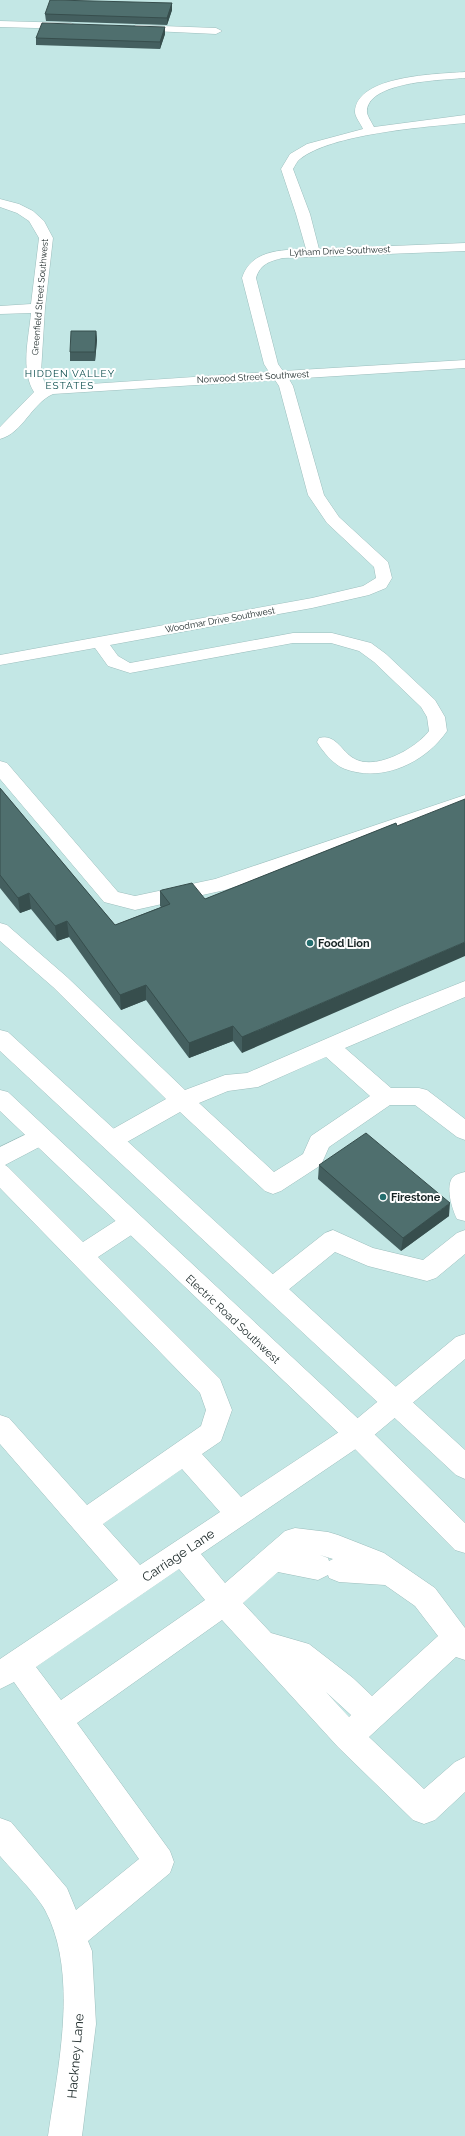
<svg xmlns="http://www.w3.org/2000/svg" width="465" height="2136" viewBox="0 0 465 2136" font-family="Raleway,sans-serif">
	<rect width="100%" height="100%" fill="#c3e7e5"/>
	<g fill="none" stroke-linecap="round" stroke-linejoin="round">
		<g stroke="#9cbebd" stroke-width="1">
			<g id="minor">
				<polygon points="0,21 71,23 77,26 71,29 0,27"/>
				<polygon points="136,25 216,28 222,31 216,34 132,30 130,28"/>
				<path d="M465 72V78C444 80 365 81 367 113 368 117 372 123 374 127L465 115V123C424 127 331 134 300 159 297 161 295 166 293 169L310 214 319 249 465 243V251L283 258C270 261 260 264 256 278L278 364 283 371 465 360V368L289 379 293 386 324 495 339 517 388 562 392 578 386 588 369 595 312 608 110 645 118 656 130 663 293 633H332L371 643 386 654 435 700 445 717 447 731C426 762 383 783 345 769 334 765 323 752 317 742L319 738C337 733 342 754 357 760 379 769 416 748 429 731L427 717 421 707 374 662 359 651 331 643H293L130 673 108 666 95 648 0 665V655L312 598 363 586 376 578 374 567 327 523 308 495 279 386 275 380 53 394C31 404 23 433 0 439V427L34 392C20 370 29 337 31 313L0 314V306L31 304 39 238 29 221 17 213 0 207V199L19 204 33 211 44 221 53 238 45 308 41 372 46 387 269 372 264 364 242 278C251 250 280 250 306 249L296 214 281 169 290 154 307 144 363 129C361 124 355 117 355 112 356 75 438 74 465 72Z"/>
				<polygon points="0,761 7,763 118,892 135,896 215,879 465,795 465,808 225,890 135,910 104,902 0,779"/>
				<path d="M0 923 7 925 67 977 185 1090 225 1075 247 1073 402 1006 465 981V997L345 1048 391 1088H419L427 1090 465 1119V1140L457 1137 415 1105H390L329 1147 321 1165 281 1191 273 1194 265 1191 180 1112 120 1146 112 1149 104 1146 101 1140 104 1134 166 1099 53 987 0 941ZM326 1057 370 1096 311 1136 303 1154 274 1172 199 1103 228 1091 258 1087Z"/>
				<path d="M39 1128 47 1131 50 1137 47 1143 5 1165 8 1167 83 1242 123 1216 131 1214 139 1216 143 1223 139 1230 98 1257 220 1379 232 1410 221 1441 202 1454 241 1497 348 1426 456 1337 465 1334V1359L366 1442 201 1554 225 1583 285 1531 295 1528 328 1532 338 1535 384 1553 435 1588 465 1628V1660L456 1657 369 1737 424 1789 455 1762 465 1757V1792L435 1820 424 1824 413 1820 338 1747 222 1620 77 1723 170 1851 174 1862 170 1873 88 1941 92 1951 96 2024 82 2136H48C58 2067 79 1974 45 1910 37 1895 12 1870 0 1856V1818L11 1822 67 1888 76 1910 139 1859 14 1682 0 1689V1659L118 1580 0 1444V1415L9 1418 87 1505 201 1426 206 1410 200 1393 0 1188V1147ZM182 1469 220 1512 140 1565 103 1524ZM320 1555 333 1559 329 1561 328 1558ZM179 1569 205 1600 61 1700 36 1667ZM278 1572 318 1580 328 1575 329 1578 339 1582 385 1585 415 1606 438 1636 372 1696 353 1678 309 1644 271 1633 243 1603ZM326 1692 351 1715 349 1717Z"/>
				<path d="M465 1172V1221L457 1219C452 1209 445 1186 453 1177 456 1174 461 1173 465 1172Z"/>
				<polygon points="333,1230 373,1248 423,1260 457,1233 465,1230 465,1254 436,1278 427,1281 368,1266 335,1252 282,1295 273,1298 264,1295 261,1288 264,1281 325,1233"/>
			</g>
		</g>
		<g stroke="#9cbebd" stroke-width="1">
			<g id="major">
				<polygon points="0,1030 8,1032 465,1450 465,1479 456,1475 0,1051"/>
				<polygon points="0,1090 8,1092 366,1426 465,1523 465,1553 455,1550 348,1442 0,1111"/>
			</g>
		</g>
		<use href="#minor" fill="#fff" fill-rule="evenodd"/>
		<use href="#major" fill="#fff" fill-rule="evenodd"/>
	</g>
	<g fill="#445f5f">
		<polygon points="172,3 172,10 167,25 46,21 45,14"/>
		<polygon points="165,27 165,34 160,49 36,45 36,38"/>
		<polygon points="96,331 97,340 95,361 70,361 70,352"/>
		<polygon points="0,788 115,925 161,907 160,906 160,891 205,899 396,823 242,1053 233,1041 189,1058 146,1000 121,1010 69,937 57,941 31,909 20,913 0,888"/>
		<polygon points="319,1165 449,1216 401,1251 318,1179"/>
	</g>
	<g fill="#374e4d">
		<polygon points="172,3 172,10 167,25 167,18"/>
		<polygon points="165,27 165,34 160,49 160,42"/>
		<polygon points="96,331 97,340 95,361 95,352"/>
		<polygon points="29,893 31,909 20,913 18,898"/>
		<polygon points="67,921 69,937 57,941 55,926"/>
		<polygon points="465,942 465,956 242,1053 242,1037"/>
		<polygon points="146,985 146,1000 121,1010 120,995"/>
		<polygon points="233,1026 233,1041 189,1058 189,1043"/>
		<polygon points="450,1203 449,1216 401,1251 403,1238"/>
	</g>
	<g fill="#4f6f6e" stroke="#374e4d">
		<polygon points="50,0 55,0 172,3 167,18 45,14"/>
		<polygon points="42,23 165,27 160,42 36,38"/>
		<polygon points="71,331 96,331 95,352 70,352"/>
		<polygon points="0,788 115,925 170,904 160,891 162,890 192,883 205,899 396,823 397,826 465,799 465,942 242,1037 233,1026 189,1043 146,985 120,995 67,921 55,926 29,893 18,898 0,875"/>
		<polygon points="366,1133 450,1203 403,1238 319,1165"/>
	</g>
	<g fill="#236e6e" stroke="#fff" stroke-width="1.5">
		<circle cx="310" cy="943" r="4"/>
		<circle cx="383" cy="1197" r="4"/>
	</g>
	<g text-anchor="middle" stroke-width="4" stroke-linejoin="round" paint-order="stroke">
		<g font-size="9" fill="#182525" stroke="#fff">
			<text transform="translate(340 251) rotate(-2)" y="3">Lytham Drive Southwest</text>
			<text transform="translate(40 297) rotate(-85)" y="3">Greenfield Street Southwest</text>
			<text transform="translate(253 377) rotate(-3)" y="3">Norwood Street Southwest</text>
			<text transform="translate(220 620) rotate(-10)" y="3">Woodmar Drive Southwest</text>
		</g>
		<g font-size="10" letter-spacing="1" fill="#054848" stroke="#fff">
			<text x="70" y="377">HIDDEN VALLEY<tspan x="70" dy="12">ESTATES</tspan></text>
		</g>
		<g font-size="11" font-weight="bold" fill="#182525" stroke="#fff" text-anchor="start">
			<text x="318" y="947">Food Lion</text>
			<text x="391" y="1201">Firestone</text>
		</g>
		<g font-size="11" fill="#182525" stroke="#fff">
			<text transform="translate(233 1319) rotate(43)" y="4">Electric Road Southwest</text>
		</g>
		<g font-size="13" fill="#182525" stroke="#fff">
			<text transform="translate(178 1555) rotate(-34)" y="5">Carriage Lane</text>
			<text transform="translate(75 2056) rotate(-85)" y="5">Hackney Lane</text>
		</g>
	</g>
</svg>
